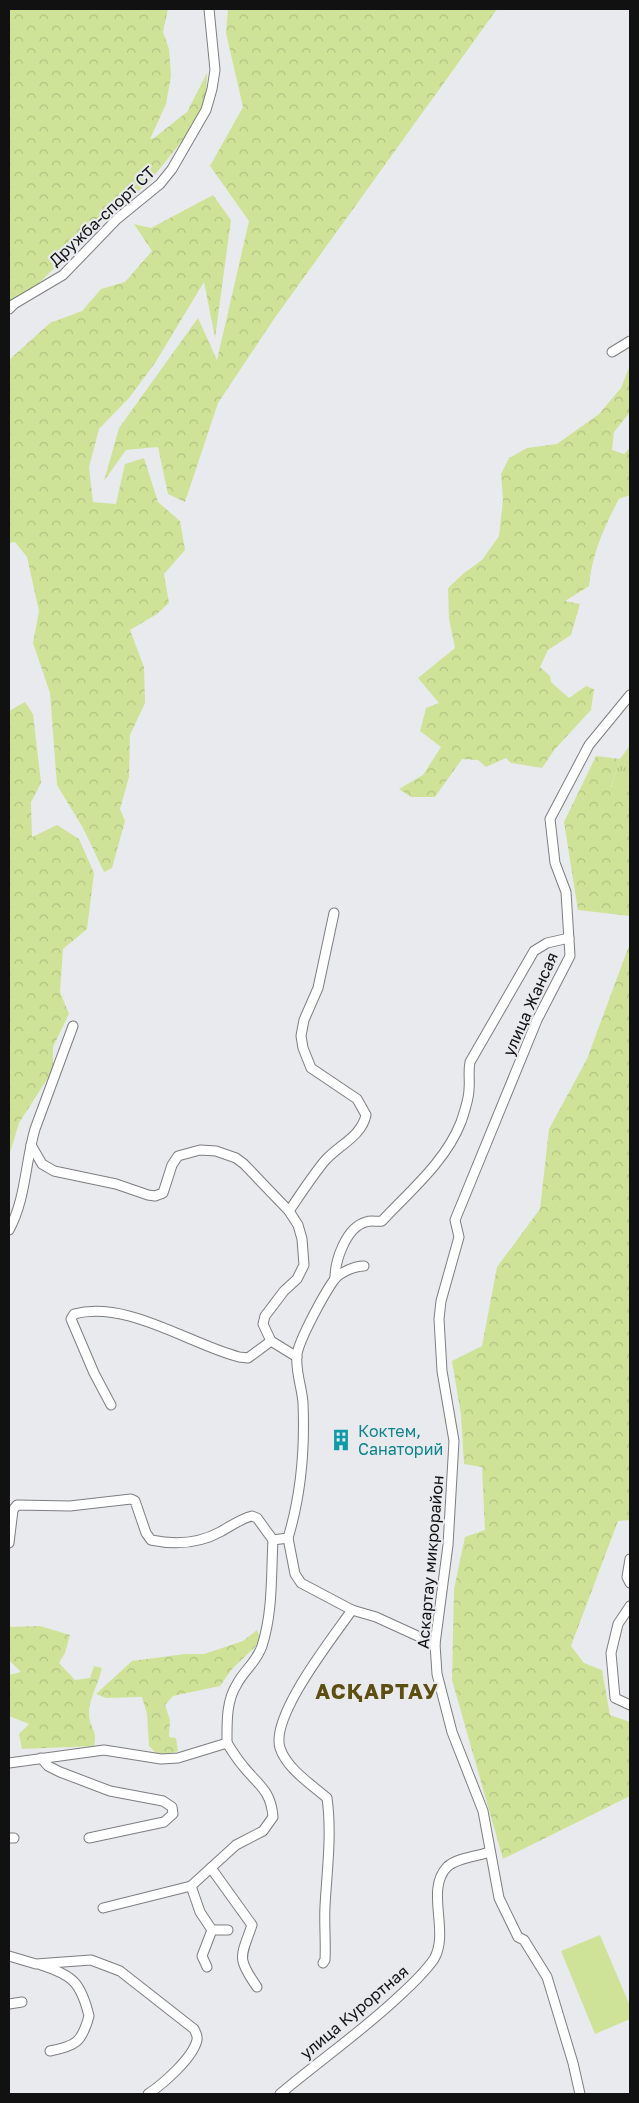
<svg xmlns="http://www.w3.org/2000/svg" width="639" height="2103" viewBox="0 0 639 2103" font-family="'Golos Text',sans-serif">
	<defs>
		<pattern id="grass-tufts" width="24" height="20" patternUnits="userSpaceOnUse" patternTransform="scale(1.25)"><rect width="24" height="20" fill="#cfe398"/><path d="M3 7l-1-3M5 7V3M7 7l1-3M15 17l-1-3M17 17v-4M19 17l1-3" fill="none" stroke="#b1c282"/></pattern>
		<pattern id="forest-crowns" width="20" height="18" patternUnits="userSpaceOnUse" patternTransform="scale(1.25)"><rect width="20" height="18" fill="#cfe398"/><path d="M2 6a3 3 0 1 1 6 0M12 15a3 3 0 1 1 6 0" fill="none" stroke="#b1c282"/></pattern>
	</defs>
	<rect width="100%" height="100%" fill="#e9eaed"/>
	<polygon fill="url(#grass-tufts)" points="630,745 630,791 611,788 620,759"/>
	<g fill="url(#forest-crowns)">
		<polygon points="9,9 168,9 163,32 169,49 171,76 166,104 150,139 154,138 187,112 207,73 206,97 194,126 150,181 94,229 32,290 9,303"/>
		<polygon points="228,9 497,9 274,319 218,403 185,502 168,494 158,447 126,450 104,481 119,428 198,318 217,360 249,221 210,166 243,107 226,33"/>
		<polygon points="213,195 231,220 215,338 204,282 155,363 129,398 99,429 89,467 93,502 116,504 125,464 144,458 158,502 180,521 185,550 164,574 169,603 157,614 130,630 144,667 145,703 130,735 129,777 120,809 125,821 112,868 104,872 83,828 57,785 50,693 33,643 39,611 27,557 15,542 9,543 9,360 50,323 82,311 101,289 125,282 152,251 134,224 151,228"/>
		<path d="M630 365V412L614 432 612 450 624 454 630 448V495L619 499C604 527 592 554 589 586L565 601 580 604 571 635 548 650 540 667 550 676 551 682 569 698 586 686 594 689 591 710 555 749 542 768 511 763 506 758 486 767 478 760 462 759 435 797H411L399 789 423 775 441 747 420 731 426 708 439 703 418 678 455 648 449 619 448 588 464 573 482 560 499 536 503 500 501 474 509 458 527 448 557 444 599 414 621 388Z"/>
		<polygon points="25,702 33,714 41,783 31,802 32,837 57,825 79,839 94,873 87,929 63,949 60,992 69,1014 53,1047 53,1070 19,1123 9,1156 9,711"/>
		<polygon points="596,756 620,759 611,787 630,791 630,916 578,910 564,822"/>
		<polygon points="630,943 630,1520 618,1521 571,1646 584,1663 602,1670 610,1715 630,1722 630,1796 503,1859 452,1680 454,1589 465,1537 485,1530 482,1467 464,1464 461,1415 452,1361 482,1346 497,1267 540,1209 549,1129 587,1059"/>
		<path d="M40 1626 70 1635 65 1653 59 1663 75 1680 90 1678 94 1666 102 1668C99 1683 88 1700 89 1715 90 1728 98 1731 94 1746L22 1749 19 1734 29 1724 9 1716V1675L21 1672 9 1660V1627Z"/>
		<polygon points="257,1630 260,1638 255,1647 232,1669 220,1686 173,1696 165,1705 170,1720 169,1737 176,1738 178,1751 167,1754 156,1753 149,1746 147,1714 142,1697 106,1698 96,1694 132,1661 185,1654 204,1654 243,1641"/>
	</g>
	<polygon fill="#cfe398" points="600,1935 630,2006 630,2019 595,2034 561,1951"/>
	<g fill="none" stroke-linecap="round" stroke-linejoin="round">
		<g stroke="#7d7e81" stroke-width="11">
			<g id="minor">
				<polyline points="9,309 14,304 63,275 117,219 160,184 172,169 206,110 212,89 215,70 209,9"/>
				<polyline points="612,352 630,341"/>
				<polyline points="31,1145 42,1164 54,1171 116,1184 148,1195 155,1196 163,1193 172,1165 178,1156 200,1150 216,1151 236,1158 244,1164 289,1211 298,1225 302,1239 304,1265 297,1279 284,1291 265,1316 263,1324 271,1341 297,1357"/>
				<path d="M289 1211C300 1195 311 1178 323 1163 336 1146 361 1138 366 1115L357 1099 311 1068 303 1048 301 1036 304 1020 318 988 334 913"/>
				<path d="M9 1230C26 1199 25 1163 35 1129L73 1026"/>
				<path d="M335 1278C335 1261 346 1227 366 1222 371 1220 377 1222 382 1221 410 1191 446 1161 461 1122 464 1113 469 1099 469 1089 470 1080 468 1072 470 1062L534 951 547 943 569 938"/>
				<path d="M111 1405 94 1373 71 1319 74 1314C127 1300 189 1344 239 1357L248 1358 271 1341"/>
				<polyline points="288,1538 295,1574 301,1583 352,1610 376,1617 435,1644"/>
				<path d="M9 1543 13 1510 17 1505 70 1506 131 1499 135 1501 146 1533 151 1540C175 1545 198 1544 220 1532 231 1526 240 1519 252 1516L257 1518 273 1540"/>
				<polyline points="630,1559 627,1577 630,1583"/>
				<polyline points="630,1606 618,1624 611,1653 615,1698 630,1705"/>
				<polyline points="41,1758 48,1766 60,1772 110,1791 163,1801 172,1807 173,1814 164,1822 89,1838"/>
				<path d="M9 1763 104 1750 161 1759 178 1758 227 1743C227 1723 226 1701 237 1684 245 1669 256 1663 262 1646 273 1612 271 1575 273 1540L288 1538C301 1495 305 1449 303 1403 302 1387 295 1371 297 1354 300 1338 324 1294 334 1280 340 1272 355 1266 364 1266"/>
				<polyline points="9,1838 14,1838"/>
				<path d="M211 1868 252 1925C241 1957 236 1957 257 1987"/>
				<polyline points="191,1886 200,1912 212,1930 202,1956 207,1967"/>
				<path d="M103 1908 191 1886 236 1845 263 1831 273 1817C271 1790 258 1785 243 1766 237 1759 232 1751 227 1743"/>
				<polyline points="212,1930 228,1930"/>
				<path d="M9 1956 36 1964 91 1960 120 1971 194 2029C196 2033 198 2036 197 2040 193 2058 163 2084 148 2094"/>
				<path d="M323 1963 325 1960C326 1942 324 1924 325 1906 327 1870 332 1834 327 1798 311 1784 287 1769 280 1748 270 1716 334 1636 352 1610"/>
				<path d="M41 1965C73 1975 81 1983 89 2016 82 2042 76 2046 50 2051"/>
				<polyline points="9,2004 22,2002"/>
				<path d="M280 2094C318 2062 358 2034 395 2000 409 1987 423 1975 434 1959 450 1932 425 1890 447 1867 456 1858 478 1856 490 1852"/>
				<polyline points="580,2094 573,2063 547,1977 524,1940 518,1937 499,1898 483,1811 452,1732 437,1674 435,1644 448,1545 454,1441 442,1371 439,1319 441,1301 459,1237 455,1220 537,1020 570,956 566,892 555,863 550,819 589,745 630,695"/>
			</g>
		</g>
		<use href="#minor" stroke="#fff" stroke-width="9"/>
	</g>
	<defs>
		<g id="building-bare" transform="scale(1.725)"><path d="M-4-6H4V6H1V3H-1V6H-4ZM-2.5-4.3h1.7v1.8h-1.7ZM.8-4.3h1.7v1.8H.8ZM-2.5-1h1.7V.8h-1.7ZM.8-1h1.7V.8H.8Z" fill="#0f9aa8" stroke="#e9eaed" stroke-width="2.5" paint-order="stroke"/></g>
	</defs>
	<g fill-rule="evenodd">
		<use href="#building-bare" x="341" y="1440"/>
	</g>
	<g text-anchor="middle" stroke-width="4.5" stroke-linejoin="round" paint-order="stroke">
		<g font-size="16" fill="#111112" stroke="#e9eaed">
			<text transform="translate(102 216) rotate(-43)" y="6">Дружба-спорт СТ</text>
			<text transform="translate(530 1004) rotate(-66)" y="6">улица Жансая</text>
			<text transform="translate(430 1562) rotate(-85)" y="6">Аскартау микрорайон</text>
			<text transform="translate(354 2012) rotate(-40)" y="6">улица Курортная</text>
		</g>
		<g font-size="16" fill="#0d838f" stroke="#e9eaed" text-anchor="start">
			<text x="358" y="1437">Коктем,<tspan x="358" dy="18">Санаторий</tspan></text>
		</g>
		<g font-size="21" font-weight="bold" letter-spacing="1" fill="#5d4f11" stroke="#e9eaed">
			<text x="377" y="1699">АСҚАРТАУ</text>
		</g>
	</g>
	<rect width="639" height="2103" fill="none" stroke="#111112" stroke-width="20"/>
</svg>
